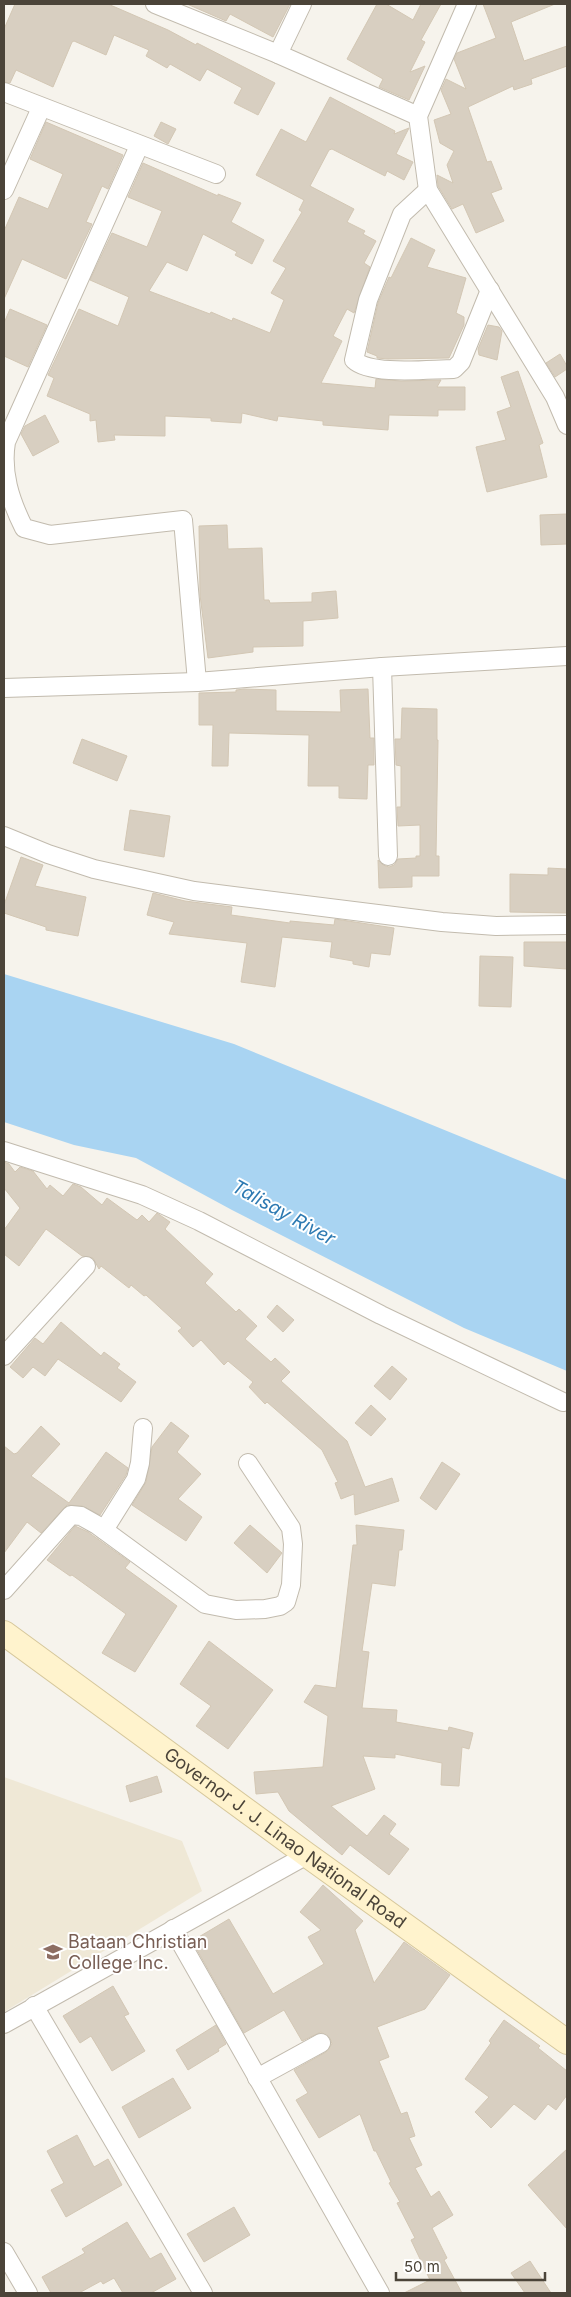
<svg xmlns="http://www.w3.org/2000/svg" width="571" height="2297" viewBox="0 0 571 2297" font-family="Inter,sans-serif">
	<rect width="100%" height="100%" fill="#f6f3ec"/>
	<polygon fill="#efe8d6" points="4,1777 182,1841 202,1891 4,2012"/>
	<polygon fill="#a9d4f2" points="4,974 234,1044 567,1180 567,1371 464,1328 232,1210 136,1158 74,1145 4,1122"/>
	<g fill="#d8cfc1" stroke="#d3c7b4">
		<polygon points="15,4 108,4 168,30 196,45 197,43 275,83 258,115 234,103 242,88 207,69 200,81 170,64 167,68 146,56 149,50 114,35 106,55 74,41 72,42 53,87 16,70 10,83 4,82 4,29"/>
		<polygon points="187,4 290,4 273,37 230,14 226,21"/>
		<polygon points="377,4 386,4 413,20 421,4 441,4 421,40 425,42 410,72 425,66 409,100 379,87 383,79 347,59"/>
		<polygon points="483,4 555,4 511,22 524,61 567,46 567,66 531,79 532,84 514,90 513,86 468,107 487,162 491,161 502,189 491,193 504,221 476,233 463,204 452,209 438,186 437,175 453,183 447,165 454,151 440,143 434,120 451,114 441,90 446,79 466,89 454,59 457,53 496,38"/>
		<polygon points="330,97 395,131 394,134 409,128 396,154 413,162 404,180 387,171 385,176 332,149 329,150 310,186 354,209 347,222 365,231 363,234 376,241 364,263 370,267 354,313 347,309 333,336 342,341 321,383 375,388 376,379 401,381 441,380 437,387 465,387 465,410 438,410 438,416 389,415 388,430 323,425 323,421 278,416 277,421 242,413 241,423 211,421 211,418 165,416 165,436 114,435 115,440 98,442 96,420 90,421 90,414 47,396 54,378 48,375 79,309 118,326 129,297 90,280 112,233 147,247 162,211 128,197 143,163 218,196 218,194 241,203 231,222 264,240 252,264 235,255 237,252 203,234 187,271 167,262 149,291 210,314 211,312 232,321 233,318 270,333 284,300 271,293 286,268 273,261 302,212 299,210 304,200 256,175 281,129 306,142"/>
		<polygon points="46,122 123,155 108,189 102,186 86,222 92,224 66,279 22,259 4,299 4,231 19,197 48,209 63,174 30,159"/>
		<polygon points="161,122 176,129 168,144 154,136"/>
		<polygon points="411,238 435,250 427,267 466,278 456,313 464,317 464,325 449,358 388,359 377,358 377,356 367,352 378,303 389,277 391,278"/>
		<polygon points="10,309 47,325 28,367 4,356 4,323"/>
		<polygon points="488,325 499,327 502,331 497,360 479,355 478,349"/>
		<polygon points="560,354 567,366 567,369 555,377 546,363"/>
		<polygon points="518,371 543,443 539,445 547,477 487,492 476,447 506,440 497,412 511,407 501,377"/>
		<polygon points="45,415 59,442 33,456 21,434 25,426"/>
		<polygon points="567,514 567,544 541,545 540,515"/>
		<polygon points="227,525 228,549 262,548 264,600 269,600 270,603 312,602 312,593 336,591 338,618 303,621 303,646 253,647 253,652 208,658 200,595 199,526"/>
		<polygon points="244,689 276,690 276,711 341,712 340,690 368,689 370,738 374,738 374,765 368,765 367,799 339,798 339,786 308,786 309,735 229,733 228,766 212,766 213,725 199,725 199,693 236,692 236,690"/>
		<polygon points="402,708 437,709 437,740 438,740 436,856 439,856 439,876 412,876 412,887 379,888 378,860 383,865 389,867 394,865 398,859 416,858 416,856 420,856 420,825 398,826 397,807 401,807 401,766 396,765 395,739 401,739"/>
		<polygon points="82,739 127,756 117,781 73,763"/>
		<polygon points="130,810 170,816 164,857 124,850"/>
		<polygon points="21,857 43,865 35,886 86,897 78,936 46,930 46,927 4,913 4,905"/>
		<polygon points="548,868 567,869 567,913 510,912 510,874 548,875"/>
		<polygon points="153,893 185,901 232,907 231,915 290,923 290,921 334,925 335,919 394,928 390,955 371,953 369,967 353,964 353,961 330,957 332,942 282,937 275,987 241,982 247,943 169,934 174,922 147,915"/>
		<polygon points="524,942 567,942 567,969 524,966"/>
		<polygon points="480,956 513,957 511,1007 479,1006"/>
		<polygon points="4,1162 9,1164 15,1172 20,1167 33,1171 47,1189 50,1185 63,1196 73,1184 81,1187 102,1205 107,1198 137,1220 142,1215 149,1222 157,1213 170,1222 165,1229 213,1274 205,1283 236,1312 239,1309 257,1326 245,1339 271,1362 275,1358 290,1372 281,1381 347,1441 365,1487 392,1478 399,1501 355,1515 354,1494 341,1499 335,1483 338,1482 322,1450 267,1402 265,1404 249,1387 253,1382 228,1361 224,1365 201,1340 193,1347 178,1331 182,1328 146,1295 144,1296 131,1285 129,1288 101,1266 99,1269 93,1258 82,1256 46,1229 19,1266 4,1254 4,1230 20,1208 4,1188"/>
		<polygon points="277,1305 294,1320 283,1332 267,1317"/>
		<polygon points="61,1322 101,1356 104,1352 120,1364 117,1368 136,1382 121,1402 58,1359 45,1376 33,1367 23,1378 10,1367 35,1338 43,1344"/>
		<polygon points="392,1366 407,1379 390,1400 374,1386"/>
		<polygon points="371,1405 386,1419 371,1436 355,1423"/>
		<polygon points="171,1422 189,1436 177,1452 201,1474 178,1499 202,1517 186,1541 132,1505 146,1482 152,1447"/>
		<polygon points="41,1426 60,1444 31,1476 69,1503 106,1452 128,1468 126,1475 100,1515 82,1506 67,1505 41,1533 27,1522 4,1553 4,1446 14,1454 17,1453"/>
		<polygon points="442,1462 460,1474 436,1510 420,1498"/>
		<polygon points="250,1525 282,1553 267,1573 234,1543"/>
		<polygon points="356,1525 404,1530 402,1550 399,1550 395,1586 372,1583 362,1651 369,1652 362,1708 397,1710 396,1722 448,1731 449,1727 473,1733 469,1749 462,1747 459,1786 441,1785 442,1763 395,1754 395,1758 363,1756 375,1789 331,1806 367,1836 384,1815 396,1824 389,1834 409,1849 389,1875 350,1845 342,1855 289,1811 278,1792 256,1794 254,1772 323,1767 328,1716 304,1702 315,1685 336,1688 353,1545 357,1545"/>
		<polygon points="75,1526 88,1532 130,1562 125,1568 177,1606 135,1672 102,1653 126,1614 72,1575 70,1576 47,1560"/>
		<polygon points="209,1641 273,1690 228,1749 196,1726 211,1706 180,1684"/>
		<polygon points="157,1776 162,1792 130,1802 126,1786"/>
		<polygon points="323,1885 363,1921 355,1930 374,1983 404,1942 450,1975 425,2009 377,2027 389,2057 379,2061 401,2114 407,2112 415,2136 409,2138 422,2165 415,2168 431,2197 439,2191 453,2215 432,2228 447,2258 444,2260 462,2293 404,2293 430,2280 411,2240 415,2238 397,2203 400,2202 389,2183 391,2182 376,2151 374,2151 360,2114 319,2138 296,2100 308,2093 294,2070 326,2052 332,2044 330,2038 321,2032 302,2041 284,2010 244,2033 192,1941 229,1919 273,1994 324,1964 308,1937 321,1930 300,1912"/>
		<polygon points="113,1986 129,2014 124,2016 145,2051 112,2071 91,2036 80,2043 63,2016"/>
		<polygon points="504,2020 540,2046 538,2048 567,2071 567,2095 556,2110 548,2104 535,2120 514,2104 491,2128 475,2112 489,2097 465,2079 491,2043 489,2041"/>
		<polygon points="216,2025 226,2044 218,2049 219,2051 188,2070 176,2050"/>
		<polygon points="173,2078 191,2108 139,2138 122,2107"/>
		<polygon points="77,2135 94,2167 108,2159 122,2185 66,2217 51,2190 64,2183 47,2151"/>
		<polygon points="567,2149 567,2229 528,2185"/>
		<polygon points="234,2207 250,2235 204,2262 187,2234"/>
		<polygon points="127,2222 150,2259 161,2253 176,2279 151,2293 123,2293 114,2278 103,2284 101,2281 79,2293 51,2293 42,2277 85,2253 82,2249"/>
		<polygon points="530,2261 551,2293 525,2293 511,2273"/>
	</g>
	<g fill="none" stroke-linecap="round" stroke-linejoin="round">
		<g stroke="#c2bbae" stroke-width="20">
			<g id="street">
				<polyline points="155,4 278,54 418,116"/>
				<polyline points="467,4 418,116 428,190 555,397 567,425"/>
				<polyline points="278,54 302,4"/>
				<polyline points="4,92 216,174"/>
				<path d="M139 146 6 442C1 472 10 500 24 528L50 535 183 520 197 682"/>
				<polyline points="4,190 41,108"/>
				<path d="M428 190 402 214 368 300 354 360C371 376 430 369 454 369L461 362 490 290"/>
				<polyline points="382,667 388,856"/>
				<polyline points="4,688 197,682 382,667 567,656"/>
				<polyline points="4,836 48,854 94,869 194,891 442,922 496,926 567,925"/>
				<polyline points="4,1151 142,1195 199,1221 381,1315 563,1402"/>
				<polyline points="4,1356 86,1266"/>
				<polyline points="104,1530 136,1479 140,1463 143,1428"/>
				<polyline points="4,1590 71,1515 81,1516 97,1525 205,1604 236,1610 265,1609 280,1606 286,1602 291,1585 293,1544 291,1528 248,1463"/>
				<polyline points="173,1929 380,2293"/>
				<polyline points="34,2006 203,2293"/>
				<polyline points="4,2024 307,1855"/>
				<polyline points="257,2078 321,2043"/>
				<polyline points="4,2252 28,2293"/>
			</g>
		</g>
		<g stroke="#d6c79b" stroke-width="26">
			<g id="secondary">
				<path id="s1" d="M4 1633 307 1855 567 2042"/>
			</g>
		</g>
		<use href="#street" stroke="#fff" stroke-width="18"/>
		<use href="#secondary" stroke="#fff3cd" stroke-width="24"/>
	</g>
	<defs>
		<g id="school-bare" transform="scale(1.5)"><path d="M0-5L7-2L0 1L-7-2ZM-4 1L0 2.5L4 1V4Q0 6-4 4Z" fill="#8d6e63" stroke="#fff" stroke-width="2.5" paint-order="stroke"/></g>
	</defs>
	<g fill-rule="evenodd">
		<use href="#school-bare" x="53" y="1952"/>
	</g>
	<g text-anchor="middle" stroke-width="4" stroke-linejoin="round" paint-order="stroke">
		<g font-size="18" fill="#4b4439" stroke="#fff">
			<text dy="6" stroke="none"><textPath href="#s1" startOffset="348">Governor J. J. Linao National Road</textPath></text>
		</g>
		<g font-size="18" fill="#785e54" stroke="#fff" text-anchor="start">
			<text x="68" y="1948">Bataan Christian<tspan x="68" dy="21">College Inc.</tspan></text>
		</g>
		<g font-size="19" font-style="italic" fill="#2e7ab2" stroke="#fff">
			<text transform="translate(284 1212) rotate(29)" y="7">Talisay River</text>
		</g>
	</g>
	<rect width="571" height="2297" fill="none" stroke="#4b4439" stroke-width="10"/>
	<path d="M396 2272v8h149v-8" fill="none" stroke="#4b4439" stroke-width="2.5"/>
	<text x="404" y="2272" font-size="15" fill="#4b4439" stroke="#ffffff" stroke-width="4" paint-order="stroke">50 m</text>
</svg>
